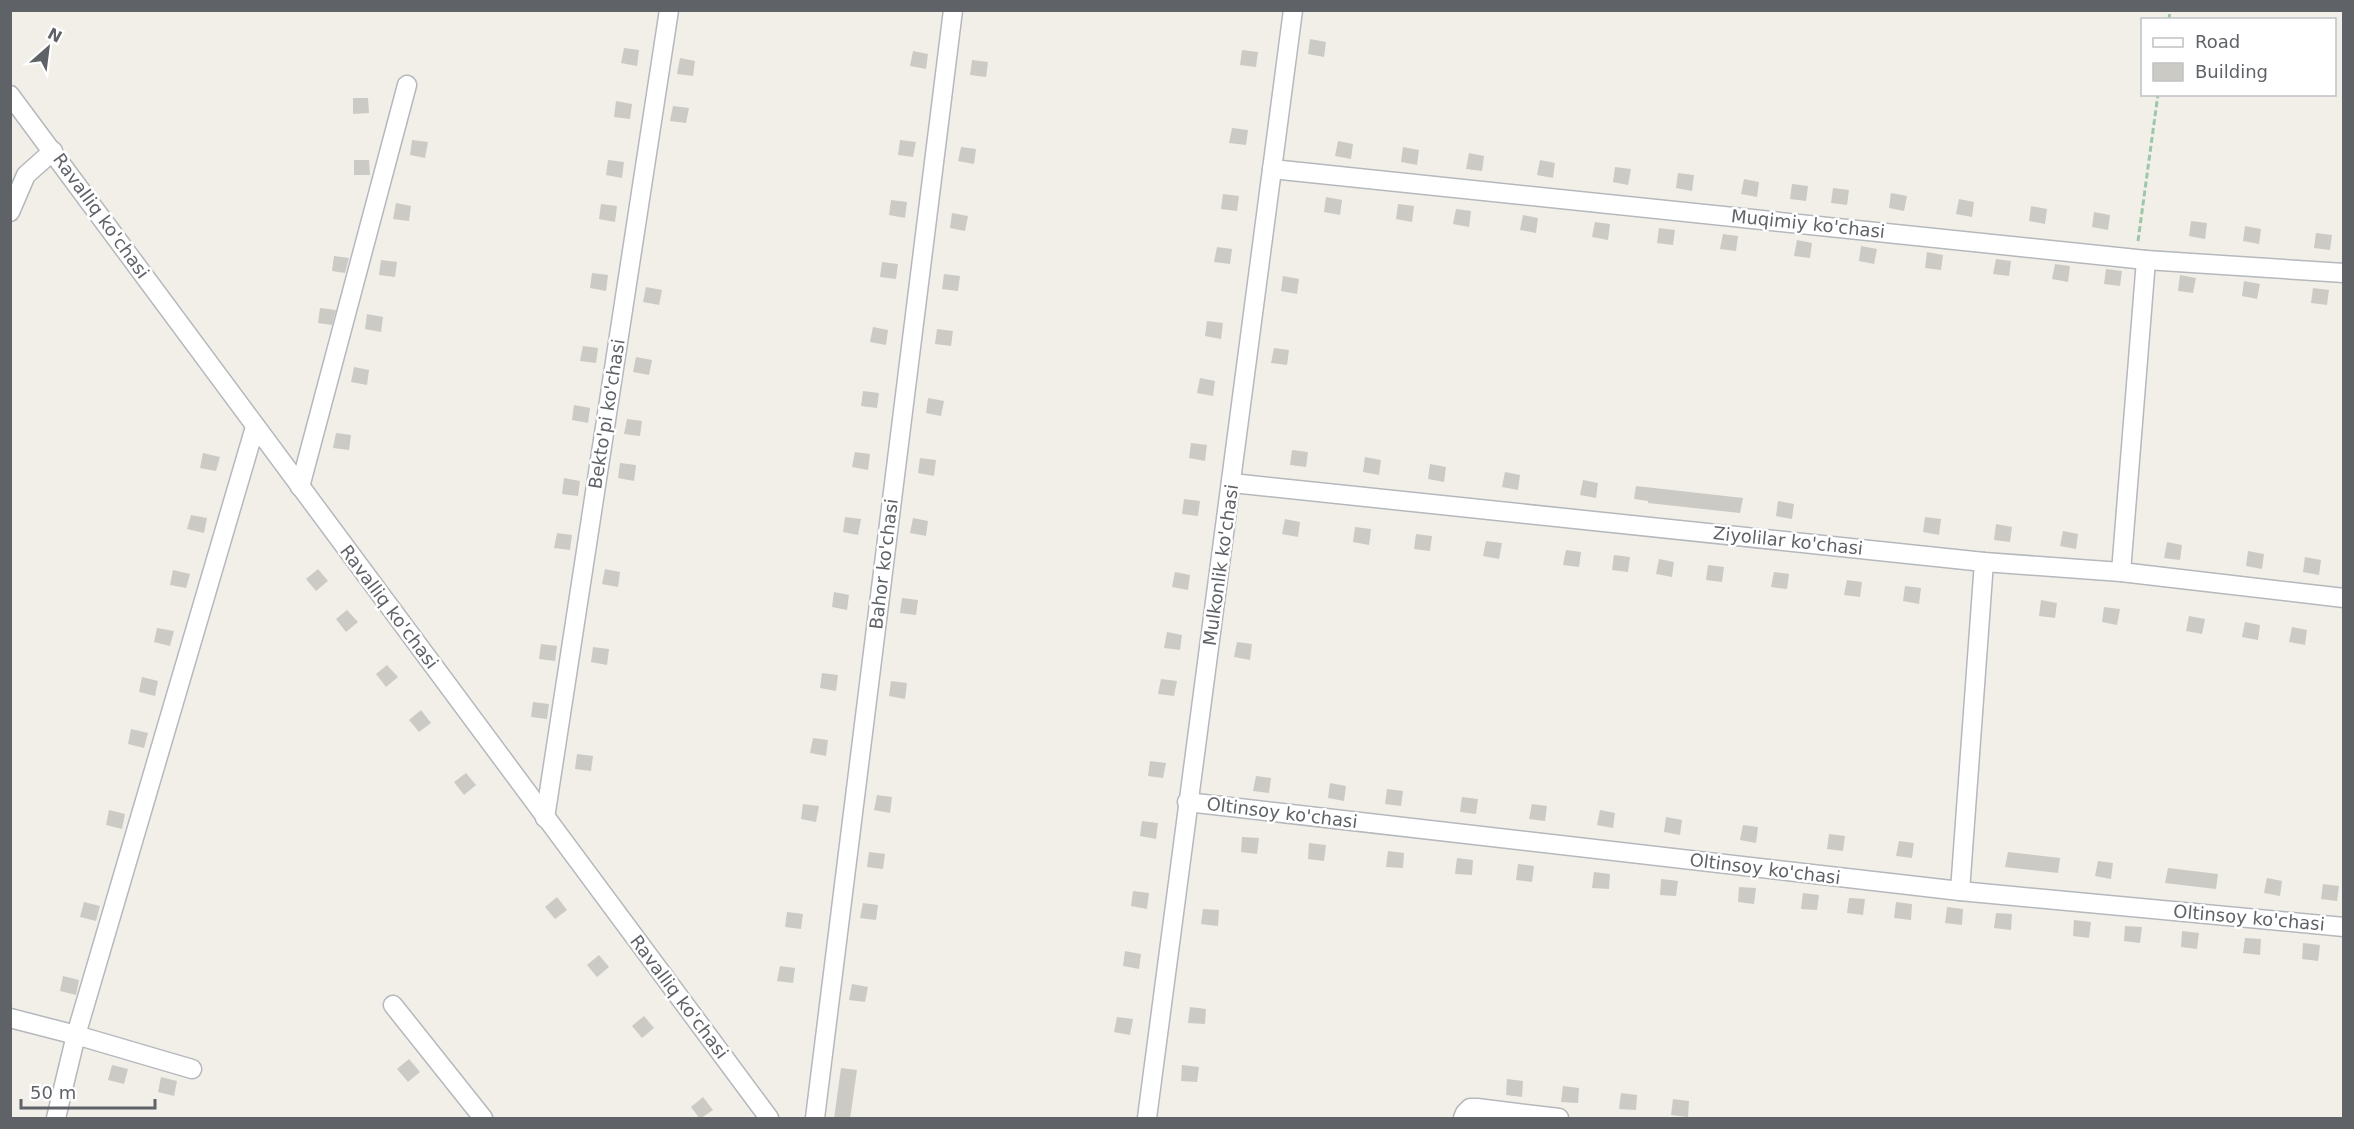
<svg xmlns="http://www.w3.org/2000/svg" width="2354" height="1129" viewBox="0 0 2354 1129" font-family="'DejaVu Sans',sans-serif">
	<rect width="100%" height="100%" fill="#f1efe8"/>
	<g fill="#cccac5">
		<polygon points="1310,39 1326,42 1324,57 1308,54"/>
		<polygon points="624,48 639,50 637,66 621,63"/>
		<polygon points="1242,50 1258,52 1256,67 1240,65"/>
		<polygon points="913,51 928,54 926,69 910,66"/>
		<polygon points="680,58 695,61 693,76 677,74"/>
		<polygon points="972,60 988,62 986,77 970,75"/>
		<polygon points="353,98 368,98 369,113 353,114"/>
		<polygon points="616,101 632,104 630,119 614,117"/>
		<polygon points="673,106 689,108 686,123 670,121"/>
		<polygon points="1232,128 1248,130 1246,145 1229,143"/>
		<polygon points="412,140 428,142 425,158 410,155"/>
		<polygon points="900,140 916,142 913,157 898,155"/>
		<polygon points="1338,141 1353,144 1351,159 1335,156"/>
		<polygon points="961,147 976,149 974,164 958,161"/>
		<polygon points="1403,147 1419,150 1417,165 1401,162"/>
		<polygon points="1469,153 1484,156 1482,171 1466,169"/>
		<polygon points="354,160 369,160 370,175 354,175"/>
		<polygon points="608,160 624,162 622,178 606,175"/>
		<polygon points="1540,160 1555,163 1553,178 1537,175"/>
		<polygon points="1615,167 1631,169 1628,185 1613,182"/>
		<polygon points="1678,173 1694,175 1692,191 1676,188"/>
		<polygon points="1744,179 1759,182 1757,197 1741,194"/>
		<polygon points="1792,184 1808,186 1806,201 1790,199"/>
		<polygon points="1833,188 1849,190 1847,205 1831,203"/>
		<polygon points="1891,193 1907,196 1904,211 1889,208"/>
		<polygon points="1223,194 1239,196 1237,211 1221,209"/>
		<polygon points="1326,197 1342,200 1340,215 1324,212"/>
		<polygon points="1959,199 1974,202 1972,217 1956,214"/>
		<polygon points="891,200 907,202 905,218 889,215"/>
		<polygon points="396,203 411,206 409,221 393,219"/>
		<polygon points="601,204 617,206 615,222 599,219"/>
		<polygon points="1398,204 1414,206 1412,222 1396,219"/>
		<polygon points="2031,206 2047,209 2045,224 2029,221"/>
		<polygon points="1456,209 1471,211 1469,227 1453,224"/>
		<polygon points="2094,212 2110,215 2108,230 2092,227"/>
		<polygon points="952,213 968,216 965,231 950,228"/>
		<polygon points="1523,215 1538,218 1536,233 1520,230"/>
		<polygon points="2191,221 2207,223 2205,239 2189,236"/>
		<polygon points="1595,222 1610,224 1608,240 1592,237"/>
		<polygon points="2245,226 2261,229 2259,244 2243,241"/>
		<polygon points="1659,228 1675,230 1673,245 1657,243"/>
		<polygon points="2316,233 2332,235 2330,250 2314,248"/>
		<polygon points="1723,234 1738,236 1736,251 1720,249"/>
		<polygon points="1797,240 1812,243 1810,258 1794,256"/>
		<polygon points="1861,246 1877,249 1874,264 1859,261"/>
		<polygon points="1217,247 1232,249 1230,264 1214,262"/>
		<polygon points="1927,252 1943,255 1941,270 1925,268"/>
		<polygon points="334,256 349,258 345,273 332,271"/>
		<polygon points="1996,259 2011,261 2009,276 1993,274"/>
		<polygon points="381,260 397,262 395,277 379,275"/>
		<polygon points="882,262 898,264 896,279 880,277"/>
		<polygon points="2055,264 2070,266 2068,282 2052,279"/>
		<polygon points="2106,269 2122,271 2120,286 2104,284"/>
		<polygon points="592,273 608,275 606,291 590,288"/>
		<polygon points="944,274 960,276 958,291 942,289"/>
		<polygon points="2180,275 2196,278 2193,293 2178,291"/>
		<polygon points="1283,276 1299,279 1297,294 1281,291"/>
		<polygon points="2244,281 2260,284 2257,299 2242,296"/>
		<polygon points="646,287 662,290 659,305 643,302"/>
		<polygon points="2313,288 2329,290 2327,305 2311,303"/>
		<polygon points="320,308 336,310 332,325 318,323"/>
		<polygon points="367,314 383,317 381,332 365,329"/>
		<polygon points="1207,321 1223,323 1221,339 1205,336"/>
		<polygon points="873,327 888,330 886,345 870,342"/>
		<polygon points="937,329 953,331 951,346 935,344"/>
		<polygon points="583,346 598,348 596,363 580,361"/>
		<polygon points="1274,348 1289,350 1287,365 1271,363"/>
		<polygon points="636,357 652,360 649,375 633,372"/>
		<polygon points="354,367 369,370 367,385 351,382"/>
		<polygon points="1200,378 1215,381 1213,396 1197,393"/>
		<polygon points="863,391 879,393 877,408 861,406"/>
		<polygon points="928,398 944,401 941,416 926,413"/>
		<polygon points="574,405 590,408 588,423 572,420"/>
		<polygon points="627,419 642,421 640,436 624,434"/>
		<polygon points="336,433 351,435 349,450 333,448"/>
		<polygon points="1191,443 1207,445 1205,461 1189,458"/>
		<polygon points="1292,450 1308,452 1306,467 1290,465"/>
		<polygon points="855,452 870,454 868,470 852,467"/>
		<polygon points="203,453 220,457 216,471 200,468"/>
		<polygon points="1365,457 1381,460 1379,475 1363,472"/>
		<polygon points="920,458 936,460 934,476 918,473"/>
		<polygon points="620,463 636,465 634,481 618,478"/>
		<polygon points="1430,464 1446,467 1444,482 1428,479"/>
		<polygon points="1505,472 1520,475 1518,490 1502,487"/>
		<polygon points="564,478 580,481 578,496 562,494"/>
		<polygon points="1583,480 1598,483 1596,498 1580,495"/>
		<polygon points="1636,486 1743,498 1740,513 1648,503 1648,501 1634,499"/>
		<polygon points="1184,499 1200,501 1198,516 1182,514"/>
		<polygon points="1778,501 1794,504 1792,519 1776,516"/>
		<polygon points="191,515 207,518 204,533 187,529"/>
		<polygon points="845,517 861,519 858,535 843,532"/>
		<polygon points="1925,517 1941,519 1939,535 1923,532"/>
		<polygon points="913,518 928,521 926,536 910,533"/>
		<polygon points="1285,519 1300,522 1298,537 1282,534"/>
		<polygon points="1996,524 2012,527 2010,542 1994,540"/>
		<polygon points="1355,527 1371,529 1369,545 1353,542"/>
		<polygon points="2063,531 2078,534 2076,549 2060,546"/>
		<polygon points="557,533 572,535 570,550 554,548"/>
		<polygon points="1416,534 1432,536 1430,551 1414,549"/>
		<polygon points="1486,541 1502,543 1499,559 1483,556"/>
		<polygon points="2167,542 2182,545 2180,560 2164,558"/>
		<polygon points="1566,550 1581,552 1579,567 1563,565"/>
		<polygon points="2248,551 2264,554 2262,569 2246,566"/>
		<polygon points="1614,555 1630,557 1628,572 1612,570"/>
		<polygon points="2305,557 2321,560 2319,575 2303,572"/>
		<polygon points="1659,559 1674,562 1672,577 1656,574"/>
		<polygon points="1708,565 1724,567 1722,582 1706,580"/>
		<polygon points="318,569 328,581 316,591 306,579"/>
		<polygon points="605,569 620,572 618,587 602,584"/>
		<polygon points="173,570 190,574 186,588 170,585"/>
		<polygon points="1175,572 1190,575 1188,590 1172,587"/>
		<polygon points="1774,572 1789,574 1787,589 1771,587"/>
		<polygon points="1847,580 1862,582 1860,597 1844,595"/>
		<polygon points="1905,586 1921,588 1919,604 1903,601"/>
		<polygon points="834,592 849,595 847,610 832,607"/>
		<polygon points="902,598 918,600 916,615 900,613"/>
		<polygon points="2041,600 2057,603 2055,618 2039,616"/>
		<polygon points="2104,607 2120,609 2117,625 2102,622"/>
		<polygon points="347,610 358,622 346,632 336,619"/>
		<polygon points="2189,616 2205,619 2202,634 2186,631"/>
		<polygon points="2245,622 2260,625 2258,640 2242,637"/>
		<polygon points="2292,627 2307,630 2305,645 2289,642"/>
		<polygon points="157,628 174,631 170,646 154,642"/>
		<polygon points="1167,632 1182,635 1180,650 1164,648"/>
		<polygon points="1237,642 1252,644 1250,660 1234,657"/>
		<polygon points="541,644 557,646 555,661 539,659"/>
		<polygon points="593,647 609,649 607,665 591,662"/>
		<polygon points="387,665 398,677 386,687 376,674"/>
		<polygon points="822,673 838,675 836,691 820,688"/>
		<polygon points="142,677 158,681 155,696 139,692"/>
		<polygon points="1161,679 1177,681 1174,696 1158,694"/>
		<polygon points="891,681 907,683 905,699 889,696"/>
		<polygon points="533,702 549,704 547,719 531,717"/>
		<polygon points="421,710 431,723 419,732 409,720"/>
		<polygon points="131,729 148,733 144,748 128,744"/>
		<polygon points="813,738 828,740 826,756 810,753"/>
		<polygon points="577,754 593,756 591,771 575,769"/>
		<polygon points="1150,761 1166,763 1163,778 1148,776"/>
		<polygon points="466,773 476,785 464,795 454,782"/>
		<polygon points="1256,776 1271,778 1269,793 1253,791"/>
		<polygon points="1330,783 1346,786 1344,801 1328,798"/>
		<polygon points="1387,789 1403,791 1401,806 1385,804"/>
		<polygon points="877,795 892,797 890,813 874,810"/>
		<polygon points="1462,797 1478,799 1476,814 1460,812"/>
		<polygon points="803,804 819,806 816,822 801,819"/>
		<polygon points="1532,804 1547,806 1545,821 1529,819"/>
		<polygon points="109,810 125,814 122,829 106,825"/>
		<polygon points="1600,810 1615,813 1613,828 1597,825"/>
		<polygon points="1666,817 1682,820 1680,835 1664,832"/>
		<polygon points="1142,821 1158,823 1156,839 1140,836"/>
		<polygon points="1743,825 1758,827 1756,843 1740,840"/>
		<polygon points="1829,834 1845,836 1843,851 1827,849"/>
		<polygon points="1242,837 1259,838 1257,854 1241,852"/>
		<polygon points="1899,841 1914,843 1912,858 1896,856"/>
		<polygon points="1309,843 1326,845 1324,861 1308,859"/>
		<polygon points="1388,851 1404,853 1403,868 1386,867"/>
		<polygon points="869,852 885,854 883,869 867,867"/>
		<polygon points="2008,852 2060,858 2058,873 2005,867"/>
		<polygon points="1457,858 1473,860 1472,875 1455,874"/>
		<polygon points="2098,861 2113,863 2111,879 2095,876"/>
		<polygon points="1518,864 1534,866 1532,882 1516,880"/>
		<polygon points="2168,868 2218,874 2216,889 2165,883"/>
		<polygon points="1594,872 1610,874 1609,889 1592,888"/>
		<polygon points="2267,878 2282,881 2280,896 2264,893"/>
		<polygon points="1661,879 1678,881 1676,896 1660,895"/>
		<polygon points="2323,884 2339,886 2337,901 2321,899"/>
		<polygon points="1739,887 1756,888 1754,904 1738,902"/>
		<polygon points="1133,891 1149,893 1147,909 1131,906"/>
		<polygon points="1803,893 1819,895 1817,910 1801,909"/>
		<polygon points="557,897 567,910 555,919 545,907"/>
		<polygon points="1849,898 1865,899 1863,915 1847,913"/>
		<polygon points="84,902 100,906 96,921 80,917"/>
		<polygon points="1896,902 1912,904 1911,920 1894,918"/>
		<polygon points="863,903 878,905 876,920 860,918"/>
		<polygon points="1947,907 1963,909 1962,925 1945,923"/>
		<polygon points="1203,909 1219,910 1218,926 1201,924"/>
		<polygon points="787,912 803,914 801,929 785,927"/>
		<polygon points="1996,913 2012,914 2011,930 1994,928"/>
		<polygon points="2074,920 2091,922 2089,938 2073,936"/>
		<polygon points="2125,926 2142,927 2140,943 2124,941"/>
		<polygon points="2182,931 2199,933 2197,949 2181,947"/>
		<polygon points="2245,938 2261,939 2260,955 2243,953"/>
		<polygon points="2303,943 2320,945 2318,961 2302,959"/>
		<polygon points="1125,951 1141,954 1139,969 1123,966"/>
		<polygon points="599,955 609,967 597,977 587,965"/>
		<polygon points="780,966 795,968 793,983 777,981"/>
		<polygon points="63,976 79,980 76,995 60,991"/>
		<polygon points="852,984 868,987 865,1002 849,1000"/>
		<polygon points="1190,1007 1206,1009 1205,1024 1188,1023"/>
		<polygon points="644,1016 654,1028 642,1038 632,1026"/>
		<polygon points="1117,1017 1133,1019 1130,1035 1114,1032"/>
		<polygon points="409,1059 420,1072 408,1082 397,1069"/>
		<polygon points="112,1065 128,1069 124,1084 108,1080"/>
		<polygon points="1182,1065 1199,1067 1197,1082 1181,1081"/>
		<polygon points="841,1068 857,1070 850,1119 834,1119"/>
		<polygon points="161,1077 177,1081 174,1096 158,1092"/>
		<polygon points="1507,1079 1523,1081 1522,1097 1506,1095"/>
		<polygon points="1563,1086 1579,1088 1578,1103 1561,1102"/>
		<polygon points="1621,1093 1637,1095 1636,1110 1619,1109"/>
		<polygon points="703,1097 713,1110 700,1119 691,1107"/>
		<polygon points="1673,1099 1689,1101 1688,1117 1671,1115"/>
	</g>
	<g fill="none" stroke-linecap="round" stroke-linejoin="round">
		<g stroke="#b5b8bc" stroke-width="21">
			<g id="minor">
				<polyline points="10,95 769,1118"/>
				<polyline points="1272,169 2146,260 2344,273"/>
				<polyline points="10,212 26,175 53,151"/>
				<polyline points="1232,483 1984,562 2121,572 2344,598"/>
				<polyline points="300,487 407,85"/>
				<polyline points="2121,572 2146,260"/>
				<polyline points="1187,802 1960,891 2344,927"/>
				<polyline points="545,818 669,10"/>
				<polyline points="1960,891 1984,562"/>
				<polyline points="393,1005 483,1118"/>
				<polyline points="10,1018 76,1035 192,1069"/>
				<polyline points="56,1118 76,1035 255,427"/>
				<polyline points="815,1118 953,10"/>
				<polyline points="1147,1118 1293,10"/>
				<polyline points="1463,1118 1465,1113 1470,1108 1477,1108 1559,1118"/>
			</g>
		</g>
		<g stroke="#9cc7a9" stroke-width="3" stroke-dasharray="6 3" stroke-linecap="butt">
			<polyline points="2169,20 2170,10"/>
			<polyline points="2138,241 2158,94"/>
		</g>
		<use href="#minor" stroke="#fff" stroke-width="18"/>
	</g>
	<g text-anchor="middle" stroke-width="5" stroke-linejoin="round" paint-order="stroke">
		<g font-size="18" fill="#5f6368" stroke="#fff">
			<text transform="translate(101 216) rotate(54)" y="6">Ravalliq ko'chasi</text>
			<text transform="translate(1808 224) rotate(6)" y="6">Muqimiy ko'chasi</text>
			<text transform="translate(607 414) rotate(-81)" y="6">Bekto'pi ko'chasi</text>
			<text transform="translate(1788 541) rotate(6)" y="6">Ziyolilar ko'chasi</text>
			<text transform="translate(884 564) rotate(-83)" y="6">Bahor ko'chasi</text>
			<text transform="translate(1221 565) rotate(-82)" y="6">Mulkonlik ko'chasi</text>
			<text transform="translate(389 607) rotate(53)" y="6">Ravalliq ko'chasi</text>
			<text transform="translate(1282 813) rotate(7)" y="6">Oltinsoy ko'chasi</text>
			<text transform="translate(1765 869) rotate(7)" y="6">Oltinsoy ko'chasi</text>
			<text transform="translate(2249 918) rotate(5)" y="6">Oltinsoy ko'chasi</text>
			<text transform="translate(679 997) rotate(53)" y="6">Ravalliq ko'chasi</text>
		</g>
	</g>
	<rect width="2354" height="1129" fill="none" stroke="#5f6368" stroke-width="24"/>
	<rect x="2141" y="18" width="195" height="78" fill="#ffffff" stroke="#bfc1c3" stroke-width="1.5"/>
	<rect x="2153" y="38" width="30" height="9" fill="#ffffff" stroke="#bfc1c3" stroke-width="1.5"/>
	<text x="2195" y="48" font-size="18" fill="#5f6368">Road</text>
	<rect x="2153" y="63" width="30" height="18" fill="#cccac5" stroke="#bfc1c3" stroke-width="1.5"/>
	<text x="2195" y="78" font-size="18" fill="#5f6368">Building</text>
	<g transform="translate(48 48) rotate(28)" stroke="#ffffff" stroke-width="4.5" paint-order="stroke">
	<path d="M0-4.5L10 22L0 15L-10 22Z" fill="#5f6368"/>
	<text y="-9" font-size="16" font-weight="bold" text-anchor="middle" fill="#5f6368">N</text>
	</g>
	<path d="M21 1099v9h134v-9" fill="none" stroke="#5f6368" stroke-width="3"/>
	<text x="30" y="1099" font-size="18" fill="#5f6368" stroke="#ffffff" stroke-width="4.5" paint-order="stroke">50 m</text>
</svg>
